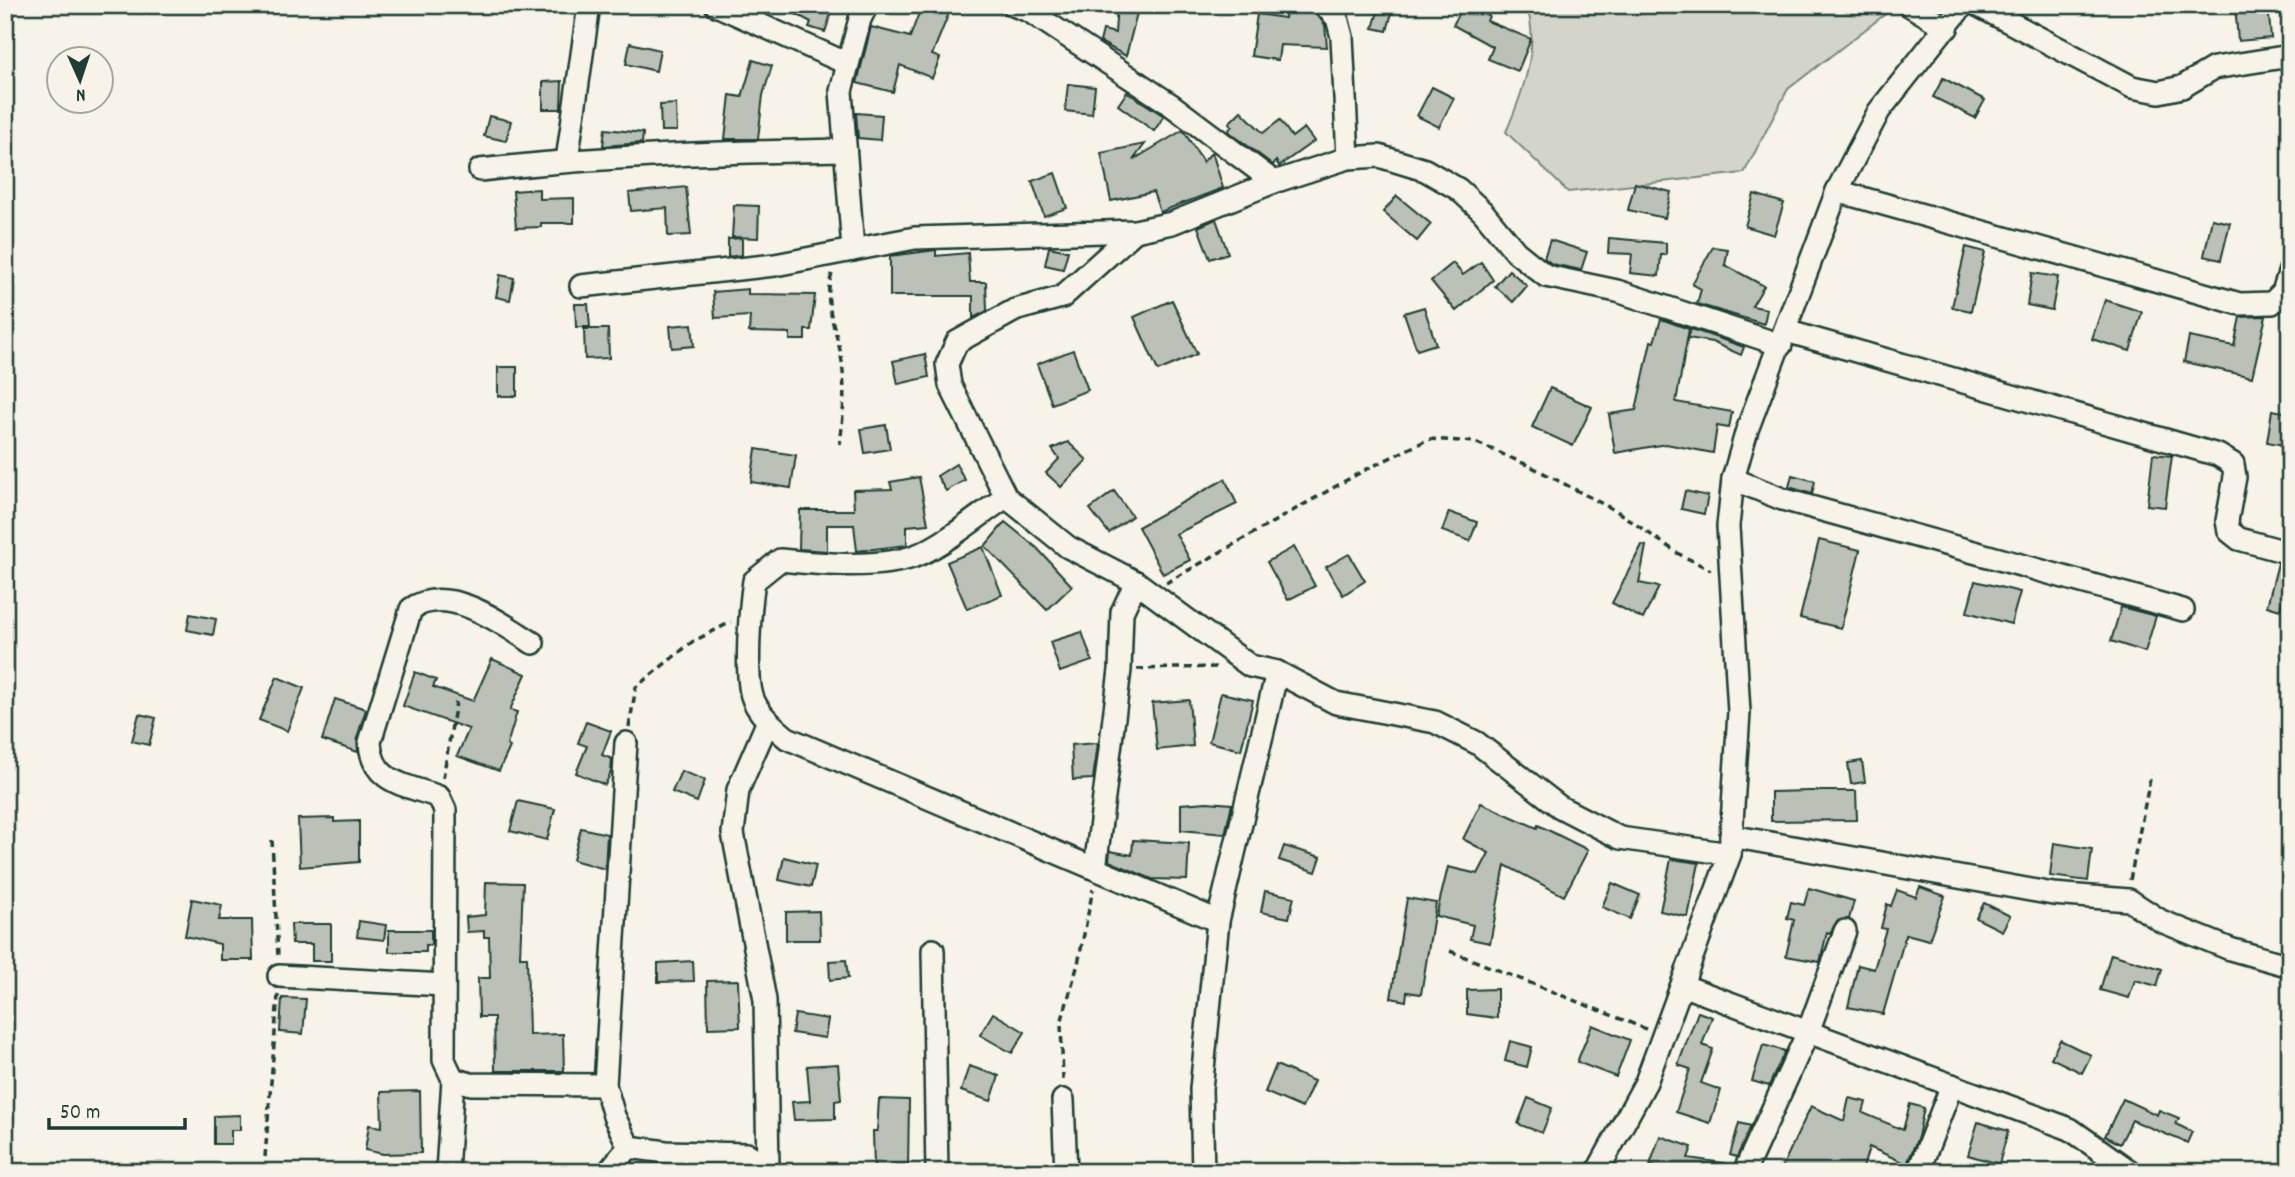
<svg xmlns="http://www.w3.org/2000/svg" width="2295" height="1177" viewBox="0 0 2295 1177" font-family="Dekko,sans-serif">
	<rect width="100%" height="100%" fill="#f7f3e8"/>
	<filter id="ink" filterUnits="userSpaceOnUse"><feTurbulence type="fractalNoise" baseFrequency=".0143" numOctaves="2"/><feDisplacementMap in="SourceGraphic" scale="14" xChannelSelector="R" yChannelSelector="G"/><feConvolveMatrix kernelMatrix="1 2 1 2 8 2 1 2 1" color-interpolation-filters="sRGB"/></filter>
	<g filter="url(#ink)">
		<path fill="#d3d5ca" stroke="#79897f" stroke-width="2" d="M1526 5H1881L1888 12 1788 89 1744 173 1568 192 1506 132C1522 95 1541 45 1526 5Z"/>
		<g fill="#bbc1b6" stroke="#1f3d34" stroke-width="2">
			<polygon points="779,5 834,5 825,32 809,27 811,22"/>
			<polygon points="922,5 951,8 932,55 940,58 932,78 900,65 893,92 857,83 871,27 910,37"/>
			<polygon points="1117,5 1139,5 1126,56 1100,42 1103,30 1115,33"/>
			<polygon points="1380,5 1394,5 1387,31 1373,28"/>
			<polygon points="1464,5 1489,16 1487,21 1531,39 1518,71 1488,59 1493,47 1453,25"/>
			<polygon points="2235,5 2268,5 2271,38 2238,41"/>
			<polygon points="1286,6 1311,7 1325,25 1327,47 1280,45 1278,60 1251,56 1257,14 1285,18"/>
			<polygon points="630,43 660,50 656,71 626,64"/>
			<polygon points="753,60 772,66 763,95 758,139 725,139 730,95 742,97"/>
			<polygon points="1943,78 1985,100 1975,118 1933,97"/>
			<polygon points="562,81 561,109 543,109 543,82"/>
			<polygon points="1068,84 1095,87 1092,114 1065,111"/>
			<polygon points="1432,87 1454,98 1439,127 1417,116"/>
			<polygon points="1127,92 1164,116 1154,131 1118,105"/>
			<polygon points="676,104 677,131 661,131 660,105"/>
			<polygon points="1241,111 1263,133 1280,120 1292,137 1304,128 1314,141 1279,166 1276,161 1273,165 1228,131 1232,126 1229,123"/>
			<polygon points="856,113 882,115 880,140 858,138"/>
			<polygon points="489,116 511,121 506,141 484,136"/>
			<polygon points="605,129 643,133 642,143 603,146"/>
			<polygon points="1183,130 1203,162 1212,152 1223,188 1160,212 1153,192 1111,201 1101,153 1145,144 1133,160"/>
			<polygon points="1055,173 1067,208 1044,216 1032,181"/>
			<polygon points="1635,183 1671,192 1665,218 1628,210"/>
			<polygon points="686,187 691,235 668,236 667,208 631,211 629,193"/>
			<polygon points="539,189 539,199 574,198 574,223 541,223 541,227 516,228 513,191"/>
			<polygon points="1754,194 1784,203 1774,235 1745,226"/>
			<polygon points="1397,196 1431,224 1417,241 1383,212"/>
			<polygon points="734,205 759,206 758,238 732,237"/>
			<polygon points="1216,219 1228,253 1210,259 1198,227"/>
			<polygon points="2212,219 2230,223 2221,260 2204,256"/>
			<polygon points="742,238 742,255 728,257 728,239"/>
			<polygon points="1609,238 1666,243 1666,255 1661,255 1659,276 1630,273 1632,254 1608,253"/>
			<polygon points="1550,240 1587,252 1581,270 1552,264 1544,258"/>
			<polygon points="1049,247 1068,251 1063,269 1045,265"/>
			<polygon points="1713,247 1728,249 1725,265 1764,286 1752,306 1767,309 1764,324 1697,304 1701,289 1692,284"/>
			<polygon points="1966,247 1985,252 1971,311 1952,307"/>
			<polygon points="936,250 936,256 968,253 970,282 986,282 987,311 973,318 973,296 890,296 890,256"/>
			<polygon points="1481,262 1493,280 1456,311 1431,281 1453,263 1463,275"/>
			<polygon points="1509,270 1527,286 1513,302 1495,286"/>
			<polygon points="2032,273 2058,277 2052,310 2027,305"/>
			<polygon points="500,275 514,278 510,300 496,297"/>
			<polygon points="748,289 748,294 815,295 811,330 805,330 805,340 790,340 790,333 749,332 750,316 715,318 713,292"/>
			<polygon points="1172,300 1197,354 1158,371 1134,317"/>
			<polygon points="2105,300 2142,312 2130,351 2092,339"/>
			<polygon points="575,304 588,304 590,327 576,327"/>
			<polygon points="1424,307 1436,344 1417,350 1404,313"/>
			<polygon points="2266,316 2252,377 2184,362 2189,337 2234,346 2240,317"/>
			<polygon points="1661,319 1689,329 1676,402 1732,412 1729,428 1717,426 1713,453 1666,444 1615,453 1609,414 1636,410 1651,341 1654,342"/>
			<polygon points="692,324 694,346 672,348 670,326"/>
			<polygon points="584,329 608,329 609,358 585,359"/>
			<polygon points="1691,329 1744,347 1741,355 1712,342 1688,338"/>
			<polygon points="1073,350 1088,390 1052,404 1037,364"/>
			<polygon points="925,354 929,377 898,384 893,361"/>
			<rect x="498" y="367" width="19" height="29"/>
			<polygon points="1550,388 1592,407 1573,446 1532,427"/>
			<polygon points="2272,410 2290,413 2290,446 2267,442"/>
			<polygon points="886,425 890,449 865,453 861,429"/>
			<polygon points="1068,442 1087,460 1061,487 1046,473 1059,459 1052,449"/>
			<polygon points="756,449 796,455 791,488 751,482"/>
			<polygon points="2153,454 2172,456 2165,507 2147,505"/>
			<polygon points="956,464 965,480 946,491 937,476"/>
			<polygon points="1792,475 1815,481 1812,494 1789,487"/>
			<polygon points="919,477 928,524 907,526 907,545 857,551 854,525 827,525 827,551 799,549 800,510 854,510 853,490 892,489 890,482"/>
			<polygon points="1225,479 1237,504 1176,534 1190,560 1163,574 1138,527"/>
			<polygon points="1114,491 1132,516 1109,533 1090,509"/>
			<polygon points="1685,491 1708,496 1704,514 1681,509"/>
			<polygon points="1449,512 1477,522 1470,541 1442,531"/>
			<polygon points="1005,522 1037,548 1072,586 1047,610 985,546"/>
			<polygon points="1819,540 1860,550 1841,628 1800,618"/>
			<polygon points="1642,545 1646,546 1639,583 1659,587 1643,619 1612,603"/>
			<polygon points="983,547 1002,595 967,609 947,562"/>
			<polygon points="1294,547 1315,586 1288,600 1267,562"/>
			<polygon points="1349,554 1365,581 1343,595 1326,567"/>
			<polygon points="2278,563 2290,566 2280,610 2267,606"/>
			<polygon points="1975,581 2020,592 2011,624 1967,612"/>
			<polygon points="2121,607 2156,616 2145,652 2111,641"/>
			<polygon points="190,614 216,619 213,635 187,630"/>
			<polygon points="1082,632 1092,661 1060,672 1050,642"/>
			<polygon points="492,659 526,674 510,710 517,712 507,745 510,747 499,771 457,756 469,729 403,706 415,672 436,680 433,687 473,701"/>
			<polygon points="277,677 304,688 287,731 259,720"/>
			<polygon points="1221,693 1253,700 1241,750 1209,742"/>
			<polygon points="335,699 366,709 357,738 358,752 322,740"/>
			<polygon points="1189,700 1193,746 1157,750 1152,703"/>
			<polygon points="139,714 156,718 149,745 132,741"/>
			<polygon points="586,722 611,731 602,755 612,759 611,772 605,785 576,773 587,746 578,743"/>
			<polygon points="1098,743 1093,779 1073,780 1071,745"/>
			<polygon points="1862,761 1865,782 1851,784 1848,763"/>
			<polygon points="681,771 705,780 697,802 672,792"/>
			<polygon points="1810,791 1856,791 1857,820 1771,821 1771,792"/>
			<polygon points="518,801 555,809 547,840 510,831"/>
			<polygon points="1207,802 1232,804 1225,834 1181,830 1181,804"/>
			<polygon points="1481,803 1537,828 1538,825 1588,850 1564,896 1505,865 1490,943 1470,939 1473,925 1436,916 1448,867 1478,874 1489,853 1463,839"/>
			<polygon points="334,818 334,822 359,821 359,862 300,867 298,819"/>
			<polygon points="581,828 607,834 605,869 573,860"/>
			<polygon points="1133,840 1189,843 1187,880 1152,879 1109,861 1110,851 1132,855"/>
			<polygon points="2054,843 2092,849 2088,881 2050,876"/>
			<polygon points="1284,846 1321,857 1316,872 1279,860"/>
			<polygon points="784,857 816,865 811,887 779,880"/>
			<polygon points="1671,859 1699,863 1688,917 1660,911"/>
			<polygon points="486,882 523,883 520,957 527,957 529,1035 563,1034 564,1071 495,1071 494,1017 479,1017 478,978 490,978 489,937 484,937 484,931 467,932 466,917 485,915"/>
			<polygon points="1612,883 1640,895 1630,919 1602,907"/>
			<polygon points="1920,887 1945,896 1929,940 1906,934 1883,1014 1848,1007 1858,965 1874,969 1886,929 1881,928 1887,904 1891,906 1897,890 1916,897"/>
			<polygon points="1809,888 1854,901 1849,919 1837,921 1830,933 1827,932 1820,962 1786,956 1794,920 1787,918 1791,902 1804,905"/>
			<polygon points="1265,891 1294,897 1289,918 1261,912"/>
			<polygon points="1407,898 1436,903 1421,994 1407,992 1406,1001 1391,998"/>
			<polygon points="192,899 222,905 219,920 252,920 253,960 220,960 220,944 185,936"/>
			<polygon points="1984,903 2010,916 2002,931 1976,918"/>
			<polygon points="819,911 820,940 786,940 786,912"/>
			<polygon points="359,921 386,925 384,940 357,937"/>
			<polygon points="291,924 331,924 331,961 312,961 312,944 292,944"/>
			<polygon points="389,930 431,930 431,945 426,945 426,952 389,952"/>
			<polygon points="2111,954 2162,969 2157,986 2135,980 2129,998 2100,990"/>
			<polygon points="846,960 848,978 830,980 829,961"/>
			<polygon points="693,961 694,981 658,982 658,963"/>
			<polygon points="738,980 740,1027 708,1028 707,981"/>
			<polygon points="1497,989 1497,1018 1467,1014 1467,990"/>
			<polygon points="282,998 306,999 303,1034 280,1032"/>
			<polygon points="1698,1012 1712,1017 1702,1045 1713,1049 1701,1083 1721,1090 1710,1123 1676,1112 1690,1069 1678,1065"/>
			<polygon points="993,1013 1025,1032 1012,1053 980,1035"/>
			<polygon points="795,1014 828,1019 825,1038 792,1033"/>
			<polygon points="1592,1025 1630,1040 1616,1077 1577,1062"/>
			<polygon points="2060,1040 2091,1055 2082,1073 2051,1058"/>
			<polygon points="1510,1041 1532,1047 1527,1067 1505,1061"/>
			<polygon points="1763,1045 1785,1051 1769,1086 1752,1081"/>
			<polygon points="838,1064 841,1100 835,1101 835,1119 794,1120 792,1102 810,1101 807,1066"/>
			<polygon points="1276,1065 1314,1081 1302,1108 1265,1092"/>
			<polygon points="969,1066 999,1076 991,1101 961,1091"/>
			<polygon points="420,1091 421,1153 383,1154 365,1150 369,1125 382,1127 381,1092"/>
			<polygon points="1528,1098 1552,1108 1542,1133 1518,1124"/>
			<polygon points="1849,1098 1866,1102 1863,1113 1903,1130 1910,1104 1924,1108 1918,1137 1907,1164 1869,1147 1862,1172 1791,1172 1782,1167 1811,1106 1844,1121"/>
			<polygon points="879,1099 909,1100 908,1168 874,1168 873,1131 877,1131"/>
			<polygon points="2123,1099 2157,1115 2159,1110 2179,1118 2176,1124 2192,1132 2187,1143 2132,1120 2120,1144 2105,1136"/>
			<polygon points="240,1115 240,1130 231,1130 231,1144 214,1144 214,1116"/>
			<polygon points="1978,1122 2008,1131 1999,1164 1968,1155"/>
			<polygon points="1739,1123 1751,1126 1737,1157 1730,1155"/>
			<polygon points="1660,1136 1692,1147 1688,1158 1724,1163 1723,1172 1670,1172 1650,1165"/>
		</g>
		<g fill="none" stroke-linecap="round" stroke-linejoin="round">
			<g stroke="#1f3d34" stroke-width="26">
				<g id="street">
					<polyline points="716,5 848,64"/>
					<polyline points="1013,5 1029,11 1170,104 1274,182"/>
					<polyline points="1324,5 1337,18 1342,37 1348,158"/>
					<polyline points="1909,5 1947,28"/>
					<polyline points="1977,5 2132,87 2159,92 2182,87 2214,68 2290,56"/>
					<polyline points="567,160 589,5"/>
					<path d="M480 170C601 156 722 152 844 150"/>
					<polyline points="1837,191 2240,304 2272,303 2283,292 2290,270"/>
					<polyline points="1135,231 1062,297 1015,310 957,342 947,364 950,385 1006,497 1068,547 1136,582 1250,666 1277,672 1336,703 1435,722 1477,743 1560,807 1620,838 1730,854"/>
					<polyline points="853,250 841,91 860,19 867,5"/>
					<polyline points="581,286 775,265 915,238 1135,231 1172,223 1274,182 1348,158 1379,156 1425,170 1458,189 1483,212 1516,252 1546,276 1617,291 1781,345"/>
					<polyline points="1786,331 2218,455 2233,464 2235,477 2227,521 2229,531 2239,539 2290,553"/>
					<polyline points="1733,479 1782,499 2183,610"/>
					<path d="M1006 497C979 515 948 542 920 554 884 570 819 564 780 560L754 581C750 606 745 673 752 696 757 713 774 727 787 738L1218 921"/>
					<path d="M533 643C501 623 448 583 411 609L370 742C372 784 405 784 439 797L445 810 444 1060 453 1079 471 1084 605 1085 614 1116 629 1147"/>
					<polyline points="768,721 738,790 733,833 765,1000 768,1167"/>
					<polyline points="1731,836 2053,894 2129,900 2161,921 2230,949 2290,966"/>
					<polyline points="1095,869 1120,670 1122,612 1136,582"/>
					<polyline points="933,950 937,1172"/>
					<polyline points="279,976 444,985"/>
					<polyline points="1684,986 2070,1129 2131,1172"/>
					<polyline points="605,1085 626,743"/>
					<polyline points="1063,1100 1066,1172"/>
					<polyline points="629,1147 666,1152 747,1154 768,1167 769,1172"/>
					<polyline points="447,1172 453,1079"/>
					<polyline points="608,1172 629,1147"/>
					<polyline points="1203,1172 1201,1089 1218,921 1277,672"/>
					<polyline points="1597,1172 1646,1082 1730,854 1739,712 1728,526 1733,479 1747,430 1837,191 1879,111 1963,5"/>
					<polyline points="1744,1172 1808,1032 1845,931"/>
					<polyline points="1918,1172 1952,1085"/>
				</g>
			</g>
			<g stroke="#1f3d34" stroke-width="3.5" stroke-dasharray="7 5" stroke-linecap="butt">
				<path d="M832 274C823 301 834 323 840 350 846 379 844 414 840 444"/>
				<polyline points="1166,583 1361,472 1429,439 1475,442 1532,467 1618,512 1679,554 1711,570"/>
				<polyline points="1137,669 1217,667"/>
				<polyline points="629,727 636,687 692,642 731,622"/>
				<polyline points="443,778 456,702"/>
				<polyline points="272,840 278,956"/>
				<polyline points="2130,880 2151,774"/>
				<polyline points="1450,951 1646,1029"/>
				<polyline points="1063,1080 1061,1023 1078,964 1093,889"/>
				<polyline points="265,1157 278,995"/>
			</g>
			<use href="#street" stroke="#f7f3e8" stroke-width="21"/>
		</g>
	</g>
	<rect width="2295" height="1177" fill="none" stroke="#f7f3e8" stroke-width="28"/>
	<rect x="14" y="14" width="2267" height="1149" fill="none" stroke="#1f3d34" stroke-width="2.5" filter="url(#ink)"/>
	<g transform="translate(80 80) rotate(177)"><circle r="33" fill="#f7f3e8" stroke="#a1aaa0" stroke-width="2"/>
	<path d="M0-5L12 26L0 18L-12 26Z" fill="#1f3d34"/>
	<text y="-10" font-size="19" font-weight="bold" text-anchor="middle" fill="#1f3d34">N</text>
	</g>
	<path d="M49 1118v10h136v-10" fill="none" stroke="#1f3d34" stroke-width="3.5"/>
	<text x="60" y="1118" font-size="21" fill="#1f3d34" stroke="#f7f3e8" stroke-width="5" paint-order="stroke">50 m</text>
</svg>
